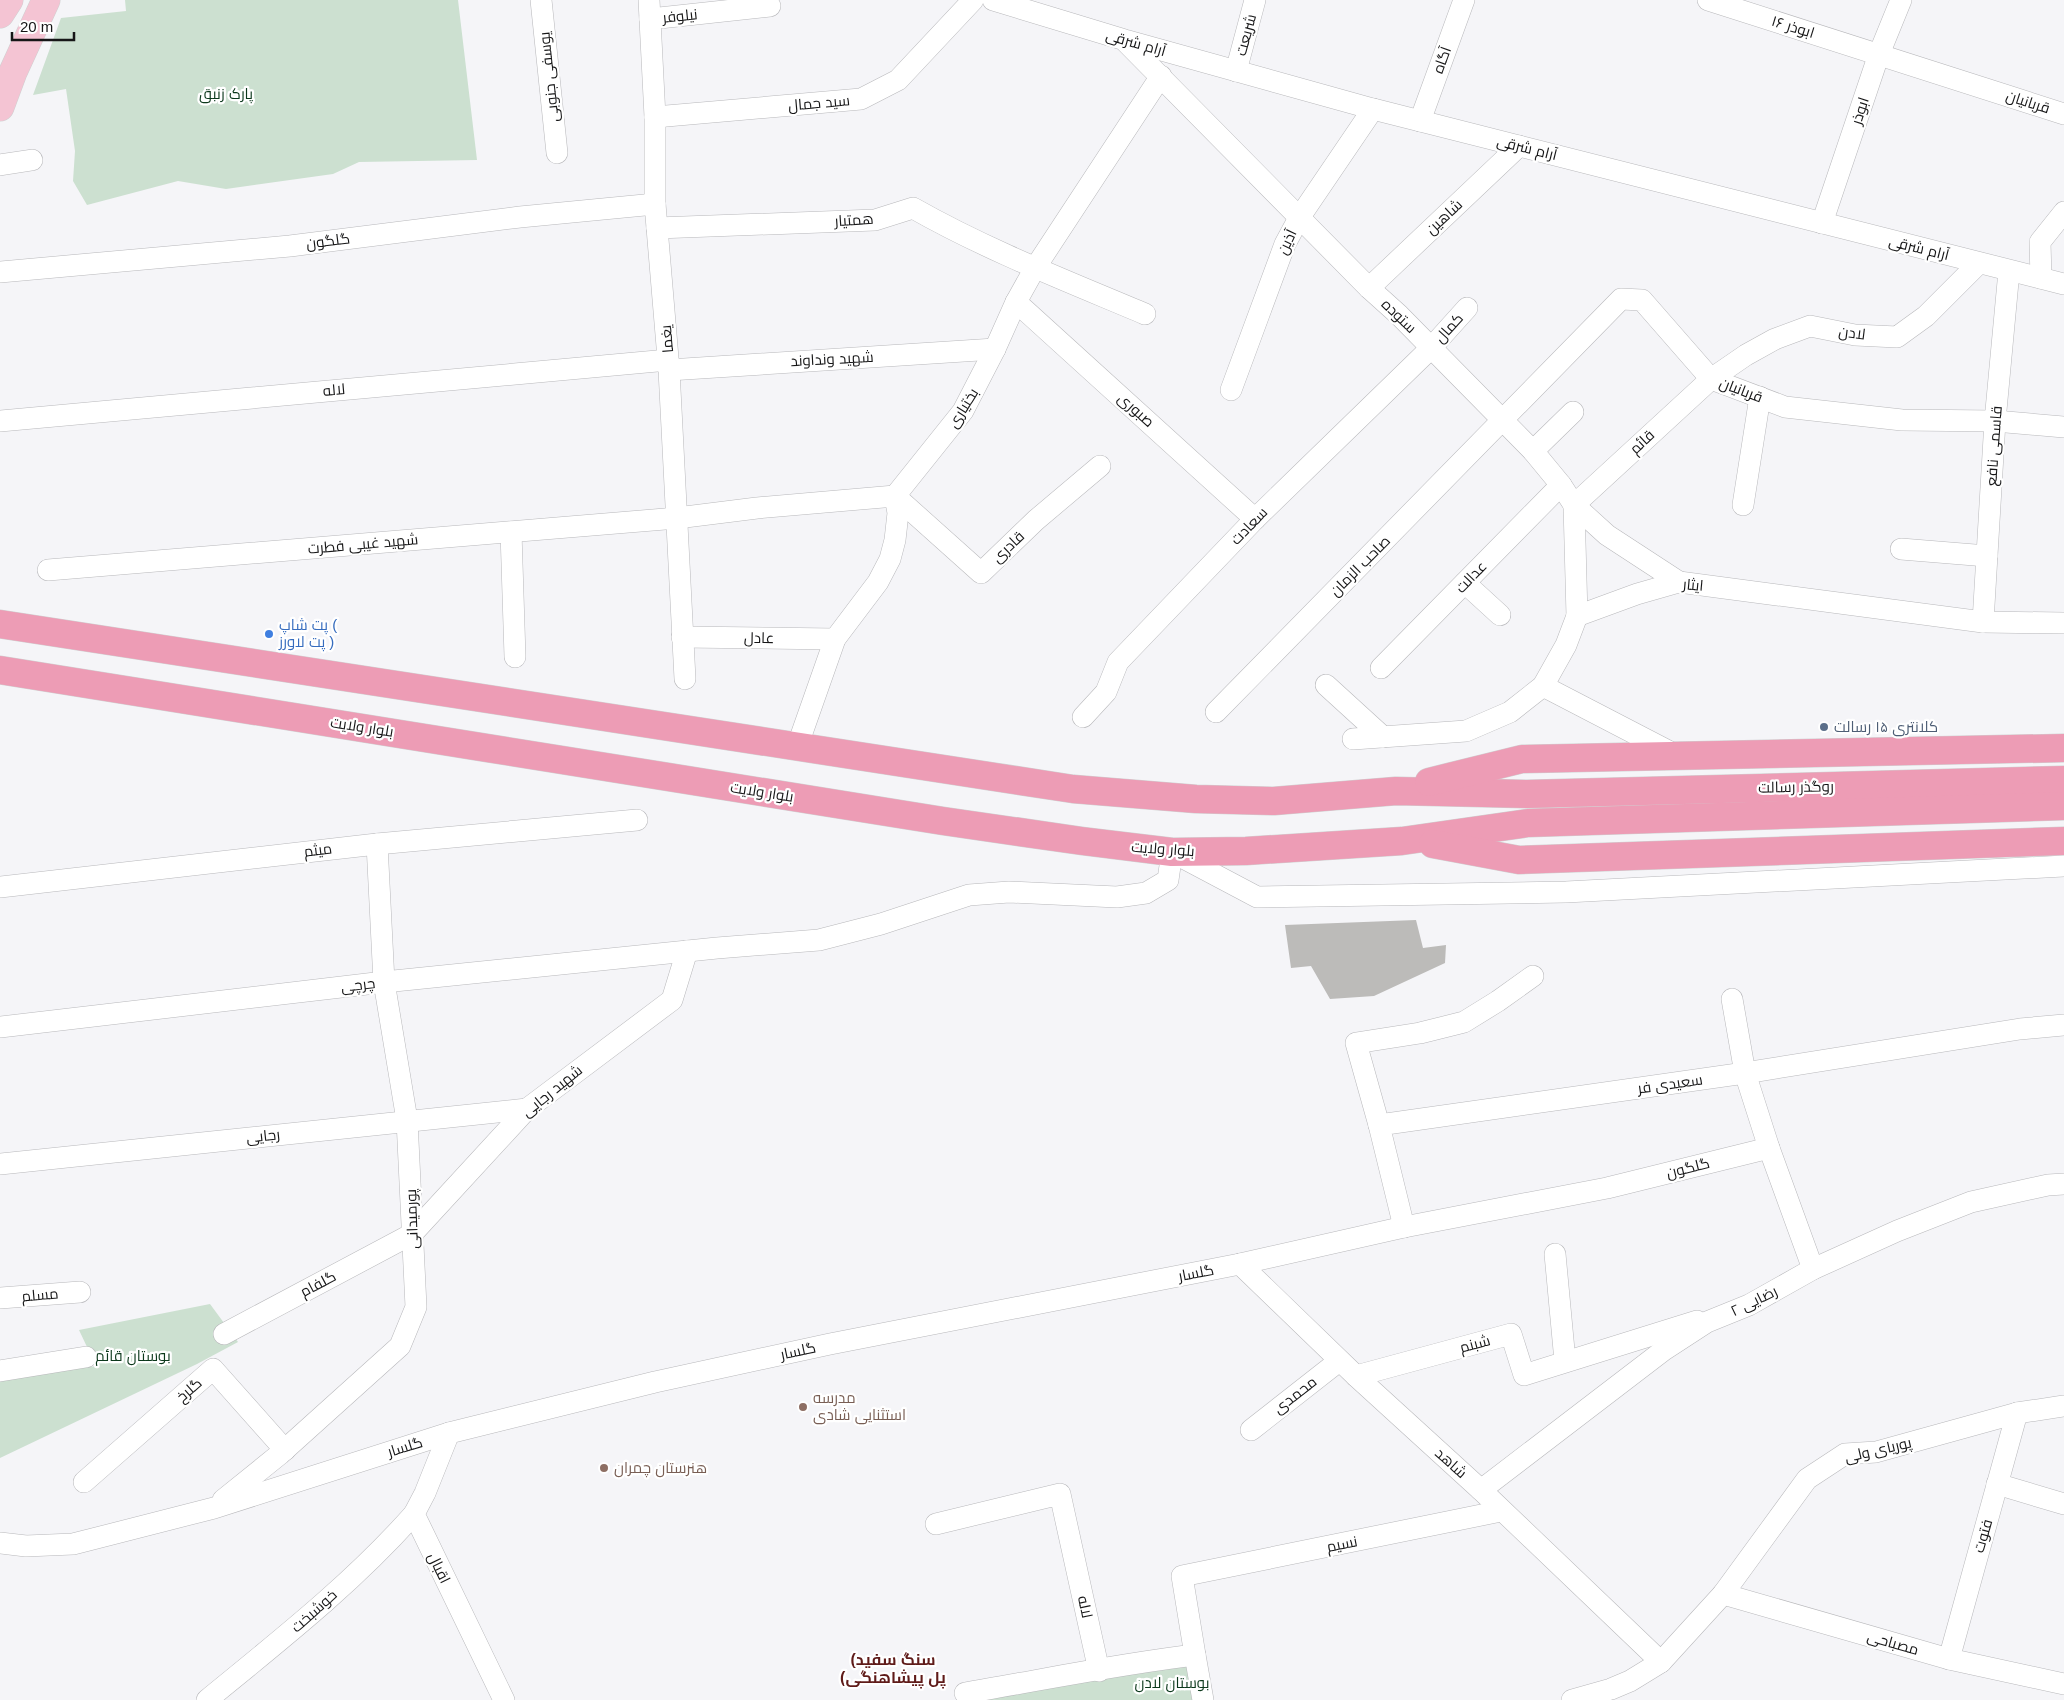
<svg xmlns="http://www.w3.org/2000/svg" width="2064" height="1700" viewBox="0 0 2064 1700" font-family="Helvetica,Cairo,sans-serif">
	<rect width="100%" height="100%" fill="#f5f5f8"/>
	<g fill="#cce0d0">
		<polygon points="125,0 458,0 477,160 359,162 333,174 226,189 178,181 87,205 73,181 75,151 66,89 33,95 61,18 126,11"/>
		<polygon points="210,1304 238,1342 197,1364 0,1458 0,1380 96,1366 79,1330"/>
		<polygon points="1189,1663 1195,1700 973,1700"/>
	</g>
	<polygon fill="#bcbbb9" points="1416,920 1423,948 1446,945 1445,963 1374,996 1330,999 1311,966 1291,968 1285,925"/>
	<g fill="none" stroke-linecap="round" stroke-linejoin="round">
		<g stroke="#b8b8bb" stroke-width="22">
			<g id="minor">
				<polyline points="541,0 557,153"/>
				<polyline points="649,0 655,117 655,204 669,370 685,679"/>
				<polyline points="993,0 1125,40 1373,109 2064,284"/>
				<polyline points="1708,0 2064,114"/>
				<polyline points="650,19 770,6"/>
				<polyline points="1126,42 1369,288 1399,315 1533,451 1561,485 1574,505 1607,535 1679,582"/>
				<polyline points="1236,71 1255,0"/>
				<polyline points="655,117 861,99 898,80 973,0"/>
				<polyline points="1420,121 1464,0"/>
				<polyline points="0,165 32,160"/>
				<polyline points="1822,223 1879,54 1901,0"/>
				<path d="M657 228 875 220 913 208C987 250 1067 281 1145 314"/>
				<polyline points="0,272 290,246 520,217 655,204"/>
				<polyline points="2041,278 2040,242 2064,212"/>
				<polyline points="1369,288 1519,146"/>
				<polyline points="1016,302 1255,519"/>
				<polyline points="669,370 995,349"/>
				<polyline points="1231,390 1285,244 1299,218 1373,109"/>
				<polyline points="0,421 668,360"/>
				<polyline points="1533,451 1573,412"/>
				<polyline points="1743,505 1760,397"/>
				<polyline points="511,532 515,657"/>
				<polyline points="1901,549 1987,556"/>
				<polyline points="48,570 677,518 757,508 895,496 981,573 1036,520 1100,466"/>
				<polyline points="1465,583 1500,615"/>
				<polyline points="1577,616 1574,505 1711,379 1746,355 1775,339 1810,326 1855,335 1897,337 1926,316 1979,263"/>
				<polyline points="1983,622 1995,421 2009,271"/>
				<polyline points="682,637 835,639"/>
				<polyline points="1381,668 1561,485"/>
				<polyline points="1326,685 1383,737"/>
				<polyline points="1543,686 1676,755"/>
				<polyline points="1216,712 1621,299 1642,300 1711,379 1785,407 1902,420 1995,421 2064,427"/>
				<polyline points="1083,717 1106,692 1118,662 1255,519 1431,348 1467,308"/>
				<polyline points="1353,739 1466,731 1510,712 1543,686 1566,645 1577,616 1637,594 1679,582 1983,622 2064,623"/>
				<polyline points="797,747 835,639 878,582 890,559 895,540 898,513 895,496 963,411 995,349 1016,302 1035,268 1161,76"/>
				<polyline points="0,887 377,844 637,820"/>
				<polyline points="1732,999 1745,1073 1769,1148 1813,1269"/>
				<polyline points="0,1027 384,982 717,948 819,940 881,924 969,895 1009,892 1117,897 1146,893 1168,880 1172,852 1257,897 1566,892 2064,866"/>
				<polyline points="1379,1125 1356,1043 1420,1033 1464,1022 1498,1001 1533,976"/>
				<polyline points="0,1164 527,1109"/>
				<polyline points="1404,1227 1379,1125 1745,1073 2020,1029 2064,1025"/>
				<polyline points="1555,1254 1565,1361"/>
				<polyline points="1240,1264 1356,1376 1481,1490 1661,1662"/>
				<polyline points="0,1298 80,1292"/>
				<polyline points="224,1334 412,1234 527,1109 672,1000 687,951"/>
				<polyline points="0,1371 86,1357"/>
				<polyline points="1356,1376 1511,1334 1524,1375 1697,1321"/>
				<polyline points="1251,1430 1339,1361"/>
				<polyline points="449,1433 425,1493 414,1514 504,1700"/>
				<polyline points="84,1482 213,1369 285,1450"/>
				<polyline points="1997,1484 2064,1504"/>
				<polyline points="1481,1490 1664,1350 1707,1322 1749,1305 1813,1269 1897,1231 1971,1202 2048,1185 2064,1184"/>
				<polyline points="223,1500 280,1454 400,1346 416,1307 407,1120 384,982 377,844"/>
				<polyline points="936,1524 1060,1494 1099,1671"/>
				<polyline points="0,1543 26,1546 73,1544 214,1508 449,1433 655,1382 830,1344 1240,1264 1404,1227 1607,1188 1769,1148"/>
				<polyline points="1723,1594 1949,1659 2064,1684"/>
				<polyline points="1195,1655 1203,1700"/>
				<polyline points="1949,1659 2017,1413"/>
				<path d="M965 1693C1042 1680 1118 1664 1195 1655L1182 1576 1501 1511"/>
				<path d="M207 1700C279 1641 352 1584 414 1514"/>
				<polyline points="1572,1700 1611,1689 1630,1681 1661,1662 1723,1594 1807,1479 1845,1454 1876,1452 2017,1413 2064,1406"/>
			</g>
		</g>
		<g stroke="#d0d0d1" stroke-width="29">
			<g id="major">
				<polyline points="0,14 9,0"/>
				<polyline points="0,107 13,72 46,0"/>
			</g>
		</g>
		<g stroke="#d0d0d1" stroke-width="29">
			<g id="highway">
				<polyline points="0,624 1073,789 1196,799 1274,801 1396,791 1527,794 2064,780"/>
				<polyline points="0,670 943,821 1082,841 1172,852 1246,851 1402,841 1528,823 2064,806"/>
				<polyline points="1429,782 1522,759 2064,748"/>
				<polyline points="1433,844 1519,860 2064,841"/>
			</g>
		</g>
		<use href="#minor" stroke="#fff" stroke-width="21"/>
		<use href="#major" stroke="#f4c4d3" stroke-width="28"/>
		<use href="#highway" stroke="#ed9cb5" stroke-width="28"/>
	</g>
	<circle fill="#3f7fe0" stroke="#fff" stroke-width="2" cx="269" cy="634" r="5"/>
	<circle fill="#5c6f8a" stroke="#fff" stroke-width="2" cx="1824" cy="727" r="5"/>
	<g fill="#8d6e63" stroke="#fff" stroke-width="2">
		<circle cx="803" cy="1407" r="5"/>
		<circle cx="604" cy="1468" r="5"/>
	</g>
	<g text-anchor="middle" stroke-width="4.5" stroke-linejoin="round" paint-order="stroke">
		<g font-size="15" fill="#161617" stroke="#fff">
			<text transform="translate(680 16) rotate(-6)" y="5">نیلوفر</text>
			<text transform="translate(1793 27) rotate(17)" y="5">ابوذر ۱۶</text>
			<text transform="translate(1246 35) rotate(-75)" y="5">شریعت</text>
			<text transform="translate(1136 43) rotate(16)" y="5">آرام شرقی</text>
			<text transform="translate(1442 60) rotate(-70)" y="5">آگاه</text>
			<text transform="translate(549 77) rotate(-96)" y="5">یوسفی جنوبی</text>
			<text transform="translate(2028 102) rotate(18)" y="5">قربانیان</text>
			<text transform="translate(819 103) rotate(-5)" y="5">سید جمال</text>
			<text transform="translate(1860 111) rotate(-72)" y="5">ابوذر</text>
			<text transform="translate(1527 148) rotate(14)" y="5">آرام شرقی</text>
			<text transform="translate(1444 217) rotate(-43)" y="5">شاهین</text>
			<text transform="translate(854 220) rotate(-4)" y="5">همتیار</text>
			<text transform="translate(328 241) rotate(-7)" y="5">گلگون</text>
			<text transform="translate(1287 242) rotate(-65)" y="5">آذین</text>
			<text transform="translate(1919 248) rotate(14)" y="5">آرام شرقی</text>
			<text transform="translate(1399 316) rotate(44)" y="5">ستوده</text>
			<text transform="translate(1449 328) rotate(-48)" y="5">کمال</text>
			<text transform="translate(1852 333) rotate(7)" y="5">لادن</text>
			<text transform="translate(667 339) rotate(-95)" y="5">یغما</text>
			<text transform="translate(832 359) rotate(-3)" y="5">شهید ونداوند</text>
			<text transform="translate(334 390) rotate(-5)" y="5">لاله</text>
			<text transform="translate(1741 390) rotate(21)" y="5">قربانیان</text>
			<text transform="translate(963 408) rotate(-58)" y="5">بختیاری</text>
			<text transform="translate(1136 410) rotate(42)" y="5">صبوری</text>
			<text transform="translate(1642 442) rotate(-43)" y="5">قائم</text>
			<text transform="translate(1994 446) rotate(-86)" y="5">قاسمی نافع</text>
			<text transform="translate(1249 526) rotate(-46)" y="5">سعادت</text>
			<text transform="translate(363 544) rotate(-5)" y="5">شهید غیبی فطرت</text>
			<text transform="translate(1008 547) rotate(-44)" y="5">قادری</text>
			<text transform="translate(1360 566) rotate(-45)" y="5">صاحب الزمان</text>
			<text transform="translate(1471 577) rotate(-46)" y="5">عدالت</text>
			<text transform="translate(1693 585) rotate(5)" y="5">ایثار</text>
			<text transform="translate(759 638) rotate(1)" y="5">عادل</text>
			<text transform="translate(362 727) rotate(9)" y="5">بلوار ولایت</text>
			<text transform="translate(1796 787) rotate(-1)" y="5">روگذر رسالت</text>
			<text transform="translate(762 792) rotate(9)" y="5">بلوار ولایت</text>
			<text transform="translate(1163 849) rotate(4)" y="5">بلوار ولایت</text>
			<text transform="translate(318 850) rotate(-7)" y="5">میثم</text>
			<text transform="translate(358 985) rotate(-7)" y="5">چرچی</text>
			<text transform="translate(1670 1084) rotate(-8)" y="5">سعیدی فر</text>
			<text transform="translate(552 1091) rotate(-39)" y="5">شهید رجایی</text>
			<text transform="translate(263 1136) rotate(-6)" y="5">رجایی</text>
			<text transform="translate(1688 1168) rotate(-14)" y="5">گلگون</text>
			<text transform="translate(412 1219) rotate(-92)" y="5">پورمیدانی</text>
			<text transform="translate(1196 1273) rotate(-11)" y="5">گلسار</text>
			<text transform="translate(318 1284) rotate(-28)" y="5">گلفام</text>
			<text transform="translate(40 1295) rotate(-5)" y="5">مسلم</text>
			<text transform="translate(1754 1301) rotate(-26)" y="5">رضایی ۲</text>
			<text transform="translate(1475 1344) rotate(-15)" y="5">شبنم</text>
			<text transform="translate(798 1351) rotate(-12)" y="5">گلسار</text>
			<text transform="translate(189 1390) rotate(-41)" y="5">گلرخ</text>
			<text transform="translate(1295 1395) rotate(-38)" y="5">محمدی</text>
			<text transform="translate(405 1447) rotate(-17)" y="5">گلسار</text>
			<text transform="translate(1878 1450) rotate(-13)" y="5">پوریای ولی</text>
			<text transform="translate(1451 1463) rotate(42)" y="5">شاهد</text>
			<text transform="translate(1983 1536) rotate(-74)" y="5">فتوت</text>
			<text transform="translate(1342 1544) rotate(-11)" y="5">نسیم</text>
			<text transform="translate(439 1568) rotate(64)" y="5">اقبال</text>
			<text transform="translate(1085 1607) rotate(78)" y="5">لاله</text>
			<text transform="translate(314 1611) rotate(-42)" y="5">خوشبخت</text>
			<text transform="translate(1893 1643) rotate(16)" y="5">مصباحی</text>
		</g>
		<g font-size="15" fill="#0b381b" stroke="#fff">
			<text x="226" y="99">پارک زنبق</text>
			<text x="133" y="1361">بوستان قائم</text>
			<text x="1172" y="1688">بوستان لادن</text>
		</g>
		<g font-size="15" fill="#366cbe" stroke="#fff" text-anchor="start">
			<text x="279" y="630">پت شاپ (<tspan x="279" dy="17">پت لاورز )</tspan></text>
		</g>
		<g font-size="15" fill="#4e5e75" stroke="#fff" text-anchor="start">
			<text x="1834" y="732">کلانتری ۱۵ رسالت</text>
		</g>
		<g font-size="15" fill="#785e54" stroke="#fff" text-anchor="start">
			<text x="813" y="1403">مدرسه<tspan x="813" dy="17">استثنایی شادی</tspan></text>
			<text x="614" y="1473">هنرستان چمران</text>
		</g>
		<g font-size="16" font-weight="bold" fill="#5f1b19" stroke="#fff">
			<text x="893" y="1665">(سنگ سفید<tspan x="893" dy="18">(پل پیشاهنگی</tspan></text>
		</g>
	</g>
	<path d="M12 32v8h62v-8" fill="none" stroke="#161617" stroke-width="2.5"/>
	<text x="20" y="32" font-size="15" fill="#161617" stroke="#ffffff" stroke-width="4" paint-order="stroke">20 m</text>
</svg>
